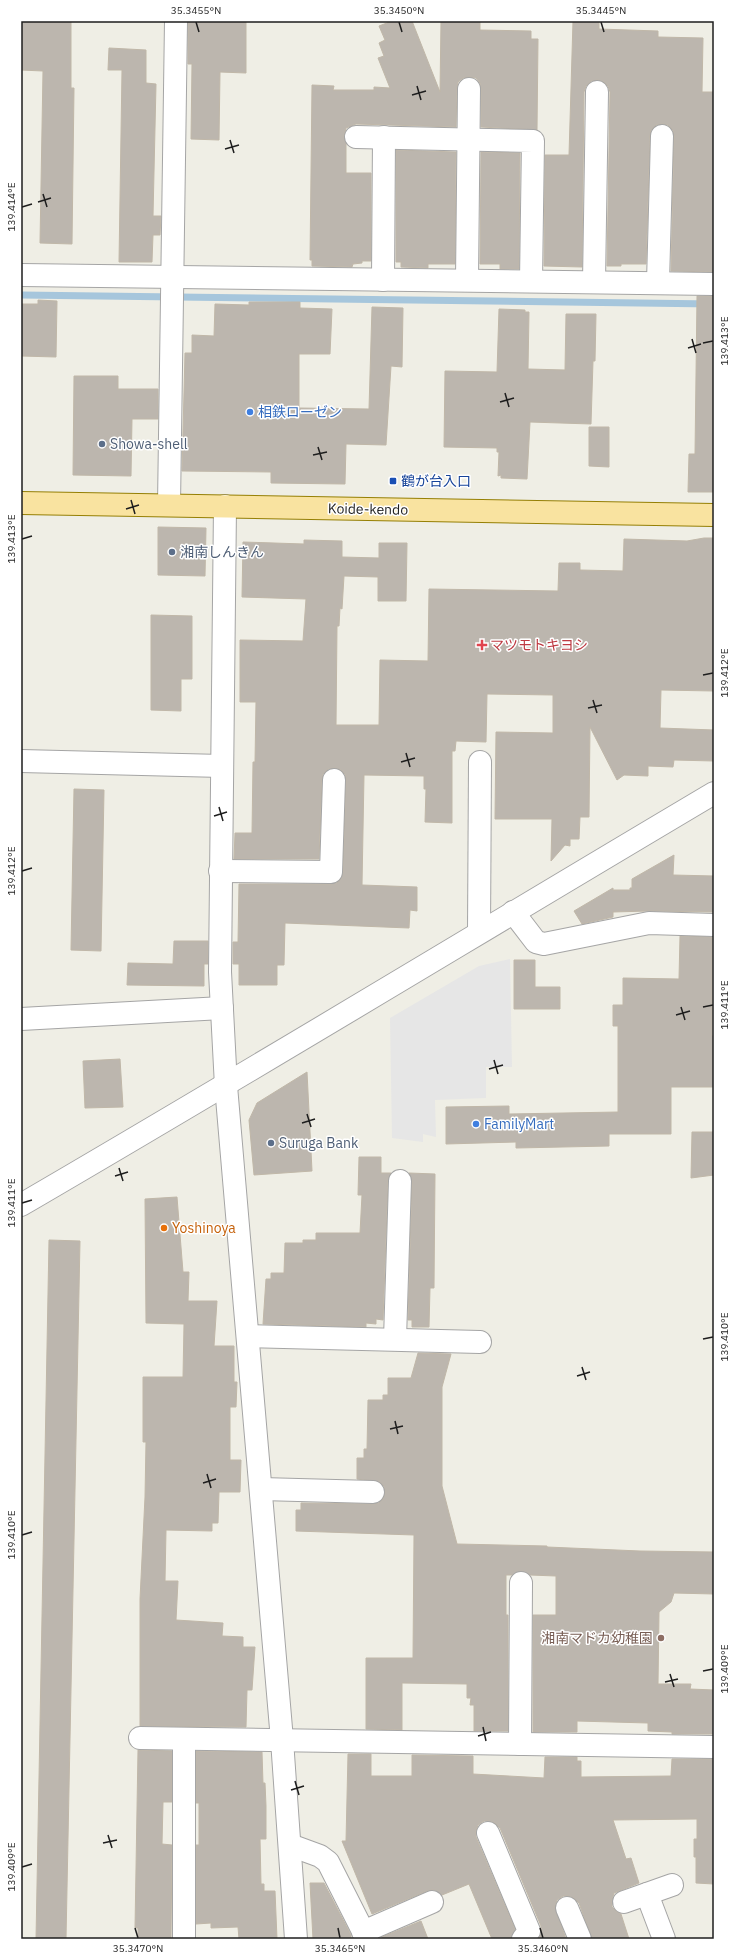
<svg xmlns="http://www.w3.org/2000/svg" width="735" height="1960" viewBox="0 0 735 1960" font-family="'IBM Plex Sans','Noto Sans JP',sans-serif">
	<rect width="100%" height="100%" fill="#efeee5"/>
	<polygon fill="#e6e6e6" points="510,959 512,1067 486,1067 486,1098 435,1100 436,1137 423,1134 423,1142 392,1138 390,1018 479,966"/>
	<g fill="none" stroke-linecap="round" stroke-linejoin="round">
		<polyline stroke="#a6c6dc" stroke-width="7" points="21,295 714,304"/>
	</g>
	<g fill="#bcb6ae" stroke="#c0b7a8">
		<polygon points="21,21 71,21 71,88 74,88 72,244 40,243 43,71 21,70"/>
		<polygon points="188,21 246,21 246,73 220,72 219,140 191,139 192,64 188,64"/>
		<polygon points="392,21 412,21 440,92 441,21 480,21 480,30 531,31 531,39 538,39 537,130 481,127 481,89 480,83 476,78 469,77 463,78 458,82 457,88 456,127 356,124 346,128 344,136 346,144 346,173 371,173 371,261 362,261 362,263 353,264 352,267 312,266 312,260 310,260 312,85 334,86 333,90 374,90 374,87 390,88 378,58 384,56 379,43 385,40 379,26"/>
		<polygon points="573,21 599,21 599,29 658,31 658,37 703,38 702,92 714,92 714,272 671,271 674,136 673,130 668,125 663,124 656,125 651,130 650,136 646,264 621,264 621,266 607,266 610,92 608,86 604,82 598,80 591,81 586,86 584,92 582,267 544,266 545,155 569,155"/>
		<polygon points="109,48 146,50 146,83 156,84 153,216 161,216 160,235 153,235 152,262 119,262 122,70 108,70"/>
		<polygon points="396,150 456,152 455,264 428,264 428,268 401,267 401,262 396,262"/>
		<polygon points="481,152 520,153 519,269 500,269 500,264 480,264"/>
		<polygon points="697,296 714,296 714,492 688,492 689,454 695,454"/>
		<polygon points="38,300 57,301 56,357 21,356 21,304 38,304"/>
		<polygon points="249,302 300,302 300,308 332,309 330,354 299,354 299,408 369,409 372,307 403,308 402,367 391,366 386,445 346,444 345,484 271,483 271,472 182,471 185,353 192,353 192,335 214,336 215,304 249,305"/>
		<polygon points="499,309 525,310 525,312 529,312 528,369 565,370 566,314 596,314 595,361 593,361 591,424 530,422 527,479 501,478 501,475 498,476 499,452 497,452 497,448 444,447 445,371 497,372"/>
		<polygon points="74,376 118,376 118,389 158,389 158,419 132,419 131,476 73,475"/>
		<polygon points="589,427 609,427 609,467 589,466"/>
		<polygon points="158,527 206,528 205,576 158,575"/>
		<polygon points="704,538 714,538 714,691 661,690 660,728 714,730 714,761 674,760 673,767 648,766 648,776 624,775 617,780 590,727 589,817 580,817 579,839 570,839 570,846 565,845 551,861 552,819 495,819 496,732 553,733 553,695 487,694 486,742 456,741 455,751 452,751 452,823 425,822 426,789 424,789 424,776 364,775 362,885 417,887 417,911 410,910 409,928 285,923 284,965 277,965 277,985 239,985 239,964 233,964 233,942 238,942 239,884 331,884 337,883 341,879 343,872 346,780 345,774 341,770 335,768 328,769 323,774 322,780 319,859 234,859 235,833 252,833 253,762 255,762 256,702 240,702 240,640 303,641 306,599 242,597 243,542 304,544 304,540 342,541 342,557 379,558 379,543 407,543 406,601 378,601 378,577 344,576 342,609 340,608 339,626 337,626 336,725 379,725 380,660 428,661 429,589 558,591 559,563 580,563 580,570 623,571 624,539 687,541"/>
		<polygon points="151,615 192,616 192,679 181,679 181,711 151,710"/>
		<polygon points="74,789 104,790 101,951 71,950"/>
		<polygon points="674,855 673,875 714,876 714,912 649,911 613,912 613,917 582,924 574,911 613,888 613,890 630,890 630,888 632,888 632,879"/>
		<polygon points="680,936 712,937 712,1036 714,1036 714,1087 671,1087 671,1134 609,1134 609,1146 516,1148 516,1142 446,1144 446,1107 509,1106 509,1114 618,1112 618,1026 613,1026 613,1005 623,1005 623,978 679,979"/>
		<polygon points="174,941 208,941 208,964 204,964 204,986 127,985 128,963 173,964"/>
		<polygon points="514,960 535,960 535,987 560,987 560,1009 514,1009"/>
		<polygon points="120,1059 123,1107 85,1108 83,1061"/>
		<polygon points="307,1072 312,1171 254,1175 249,1120 257,1103"/>
		<polygon points="692,1132 714,1132 714,1175 691,1178"/>
		<polygon points="359,1157 381,1157 381,1173 391,1173 388,1181 383,1320 376,1319 376,1324 366,1323 366,1327 263,1324 266,1279 271,1279 271,1273 284,1273 285,1243 303,1243 303,1240 316,1240 316,1233 360,1233 362,1195 358,1195"/>
		<polygon points="409,1173 435,1174 434,1288 430,1288 429,1327 412,1327 412,1320 408,1320 412,1181"/>
		<polygon points="177,1197 183,1272 189,1272 188,1301 217,1301 214,1346 234,1346 234,1382 237,1382 236,1407 230,1407 230,1460 241,1460 240,1492 219,1492 218,1523 212,1523 212,1531 166,1530 165,1581 178,1581 176,1620 223,1623 222,1636 243,1637 243,1647 255,1647 252,1690 247,1690 246,1727 140,1726 140,1599 145,1497 146,1442 143,1442 143,1377 183,1377 184,1324 146,1323 145,1199"/>
		<polygon points="49,1240 80,1241 66,1939 36,1939"/>
		<polygon points="418,1353 451,1354 442,1387 442,1486 457,1544 547,1546 547,1547 640,1551 714,1552 714,1594 674,1593 671,1602 659,1612 658,1684 691,1684 690,1689 714,1690 714,1734 672,1734 672,1732 648,1731 648,1723 577,1721 577,1732 533,1732 533,1615 556,1615 556,1576 530,1575 521,1571 512,1575 506,1575 506,1615 508,1615 508,1731 474,1731 474,1705 470,1705 471,1698 467,1698 467,1684 402,1683 402,1730 366,1729 366,1658 413,1658 414,1535 296,1531 296,1510 301,1510 301,1503 373,1504 379,1503 383,1499 385,1492 384,1486 380,1482 357,1479 357,1458 364,1458 364,1449 367,1449 368,1400 383,1400 383,1395 388,1395 388,1378 411,1378"/>
		<polygon points="138,1750 172,1751 172,1802 163,1802 162,1844 172,1845 171,1939 138,1939 138,1928 135,1928"/>
		<polygon points="196,1751 262,1752 263,1783 265,1783 266,1806 266,1839 260,1839 261,1884 264,1884 264,1891 275,1891 277,1939 239,1939 238,1927 211,1928 211,1923 196,1924 196,1845 199,1845 199,1803 196,1803"/>
		<polygon points="348,1754 371,1754 371,1776 412,1776 412,1755 473,1756 473,1774 544,1778 545,1757 577,1757 577,1761 581,1761 581,1777 671,1776 672,1759 714,1759 714,1884 696,1883 696,1857 694,1857 694,1839 697,1839 697,1819 613,1820 626,1859 631,1858 639,1883 614,1893 612,1900 612,1907 616,1911 621,1914 629,1939 592,1939 579,1903 574,1898 568,1896 563,1896 557,1900 555,1907 566,1939 539,1939 541,1933 541,1926 500,1828 495,1823 489,1821 484,1821 478,1825 476,1831 476,1837 515,1929 511,1939 492,1939 469,1884 442,1895 434,1890 427,1891 372,1914 342,1841 346,1841"/>
		<polygon points="310,1883 324,1883 351,1935 351,1939 313,1939"/>
		<polygon points="421,1921 428,1939 382,1939 382,1937"/>
	</g>
	<g fill="none" stroke-linecap="round" stroke-linejoin="round">
		<g stroke="#a5a5a5" stroke-width="24">
			<g id="minor">
				<polyline points="356,137 533,141 531,281"/>
				<polyline points="21,275 714,284"/>
				<polyline points="383,280 384,137"/>
				<polyline points="467,280 469,89"/>
				<polyline points="594,282 597,92"/>
				<polyline points="658,282 662,136"/>
				<polyline points="169,505 176,21"/>
				<polyline points="225,506 220,972 226,1086 282,1740 296,1939"/>
				<polyline points="21,761 222,766"/>
				<polyline points="220,871 331,872 334,780"/>
				<polyline points="513,912 536,942 544,944 649,923 714,925"/>
				<polyline points="479,932 480,762"/>
				<polyline points="21,1019 222,1008"/>
				<path d="M21 1205C253 1070 483 930 714 793"/>
				<polyline points="248,1336 480,1342"/>
				<polyline points="395,1339 400,1181"/>
				<polyline points="261,1489 373,1492"/>
				<polyline points="140,1738 714,1747"/>
				<polyline points="520,1744 521,1583"/>
				<polyline points="488,1833 529,1931 523,1939"/>
				<polyline points="290,1845 320,1856 328,1862 367,1939"/>
				<polyline points="647,1894 664,1939"/>
				<polyline points="624,1902 672,1885"/>
				<polyline points="567,1908 580,1939"/>
				<polyline points="363,1932 432,1902"/>
				<polyline points="184,1939 184,1739"/>
			</g>
		</g>
		<g stroke="#957f04" stroke-width="24">
			<polyline id="major" points="21,503 714,515"/>
		</g>
		<use href="#minor" stroke="#fff" stroke-width="22"/>
		<use href="#major" stroke="#f9e3a0" stroke-width="22"/>
	</g>
	<path fill="none" stroke="#1e1e1e" stroke-width="1.5" d="M196 22 199 32M399 22 402 32M601 22 604 32M417 86 421 100M412 95 426 91M230 140 234 153M225 149 239 145M43 194 47 207M38 202 51 198M22 207 32 204M692 339 696 353M703 343 713 341M688 348 701 344M505 393 509 407M500 402 514 398M318 447 322 460M313 455 327 452M131 500 135 514M126 509 139 505M22 539 32 536M703 675 713 673M593 700 597 713M588 708 602 705M406 753 410 767M401 762 415 758M219 807 223 821M214 816 227 812M22 871 32 868M681 1007 685 1020M703 1007 713 1005M676 1015 690 1011M494 1060 498 1074M489 1069 503 1065M307 1114 311 1127M302 1123 315 1119M119 1168 123 1181M115 1176 128 1172M22 1203 32 1200M703 1339 713 1337M582 1367 586 1380M577 1376 590 1372M395 1421 398 1434M390 1429 403 1426M207 1474 211 1488M203 1483 216 1479M22 1535 32 1532M703 1671 713 1669M670 1674 674 1687M665 1682 678 1679M483 1727 486 1741M478 1736 491 1732M295 1781 299 1795M291 1790 304 1786M108 1835 112 1848M103 1843 117 1840M22 1867 32 1864M135 1928 138 1938M338 1928 340 1938M540 1928 543 1938"/>
	<g fill="#3f7fe0" stroke="#fff" stroke-width="1.5">
		<circle cx="250" cy="412" r="4"/>
		<circle cx="476" cy="1124" r="4"/>
	</g>
	<g fill="#5c6f8a" stroke="#fff" stroke-width="1.5">
		<circle cx="102" cy="444" r="4"/>
		<circle cx="172" cy="552" r="4"/>
		<circle cx="271" cy="1143" r="4"/>
	</g>
	<rect fill="#1a4fb4" stroke="#fff" stroke-width="1.5" x="389" y="477" width="8" height="8" rx="2"/>
	<path fill="#e0444e" stroke="#fff" stroke-width="1.5" d="M480 639h4v4h4v4h-4v4h-4v-4h-4v-4h4z"/>
	<circle fill="#e8710a" stroke="#fff" stroke-width="1.5" cx="164" cy="1228" r="4"/>
	<circle fill="#8d6e63" stroke="#fff" stroke-width="1.5" cx="661" cy="1638" r="4"/>
	<g text-anchor="middle" stroke-width="3" stroke-linejoin="round" paint-order="stroke">
		<g font-size="14" fill="#366cbe" stroke="#fff" text-anchor="start">
			<text x="258" y="417">相鉄ローゼン</text>
			<text x="484" y="1129">FamilyMart</text>
		</g>
		<g font-size="14" fill="#4e5e75" stroke="#fff" text-anchor="start">
			<text x="110" y="449">Showa-shell</text>
			<text x="180" y="557">湘南しんきん</text>
			<text x="279" y="1148">Suruga Bank</text>
		</g>
		<g font-size="14" fill="#164399" stroke="#fff" text-anchor="start">
			<text x="401" y="486">鶴が台入口</text>
		</g>
		<g font-size="14" fill="#1e1e1e" stroke="#fff">
			<text transform="translate(368 509) rotate(1)" y="5">Koide-kendo</text>
		</g>
		<g font-size="14" fill="#be3a42" stroke="#fff" text-anchor="start">
			<text x="490" y="650">マツモトキヨシ</text>
		</g>
		<g font-size="14" fill="#c56008" stroke="#fff" text-anchor="start">
			<text x="172" y="1233">Yoshinoya</text>
		</g>
		<g font-size="14" fill="#785e54" stroke="#fff" text-anchor="end">
			<text x="653" y="1643">湘南マドカ幼稚園</text>
		</g>
	</g>
	<rect width="735" height="1960" fill="none" stroke="#ffffff" stroke-width="44"/>
	<rect x="22" y="22" width="691" height="1916" fill="none" stroke="#1e1e1e" stroke-width="1.5"/>
	<g font-size="10" text-anchor="middle" fill="#1e1e1e">
		<text x="196" y="14">35.3455°N</text>
		<text x="399" y="14">35.3450°N</text>
		<text x="601" y="14">35.3445°N</text>
		<text transform="translate(11 207) rotate(-90)" y="4">139.414°E</text>
		<text transform="translate(724 341) rotate(-90)" y="4">139.413°E</text>
		<text transform="translate(11 539) rotate(-90)" y="4">139.413°E</text>
		<text transform="translate(724 673) rotate(-90)" y="4">139.412°E</text>
		<text transform="translate(11 871) rotate(-90)" y="4">139.412°E</text>
		<text transform="translate(724 1005) rotate(-90)" y="4">139.411°E</text>
		<text transform="translate(11 1203) rotate(-90)" y="4">139.411°E</text>
		<text transform="translate(724 1337) rotate(-90)" y="4">139.410°E</text>
		<text transform="translate(11 1535) rotate(-90)" y="4">139.410°E</text>
		<text transform="translate(724 1669) rotate(-90)" y="4">139.409°E</text>
		<text transform="translate(11 1867) rotate(-90)" y="4">139.409°E</text>
		<text x="138" y="1952">35.3470°N</text>
		<text x="340" y="1952">35.3465°N</text>
		<text x="543" y="1952">35.3460°N</text>
	</g>
</svg>
